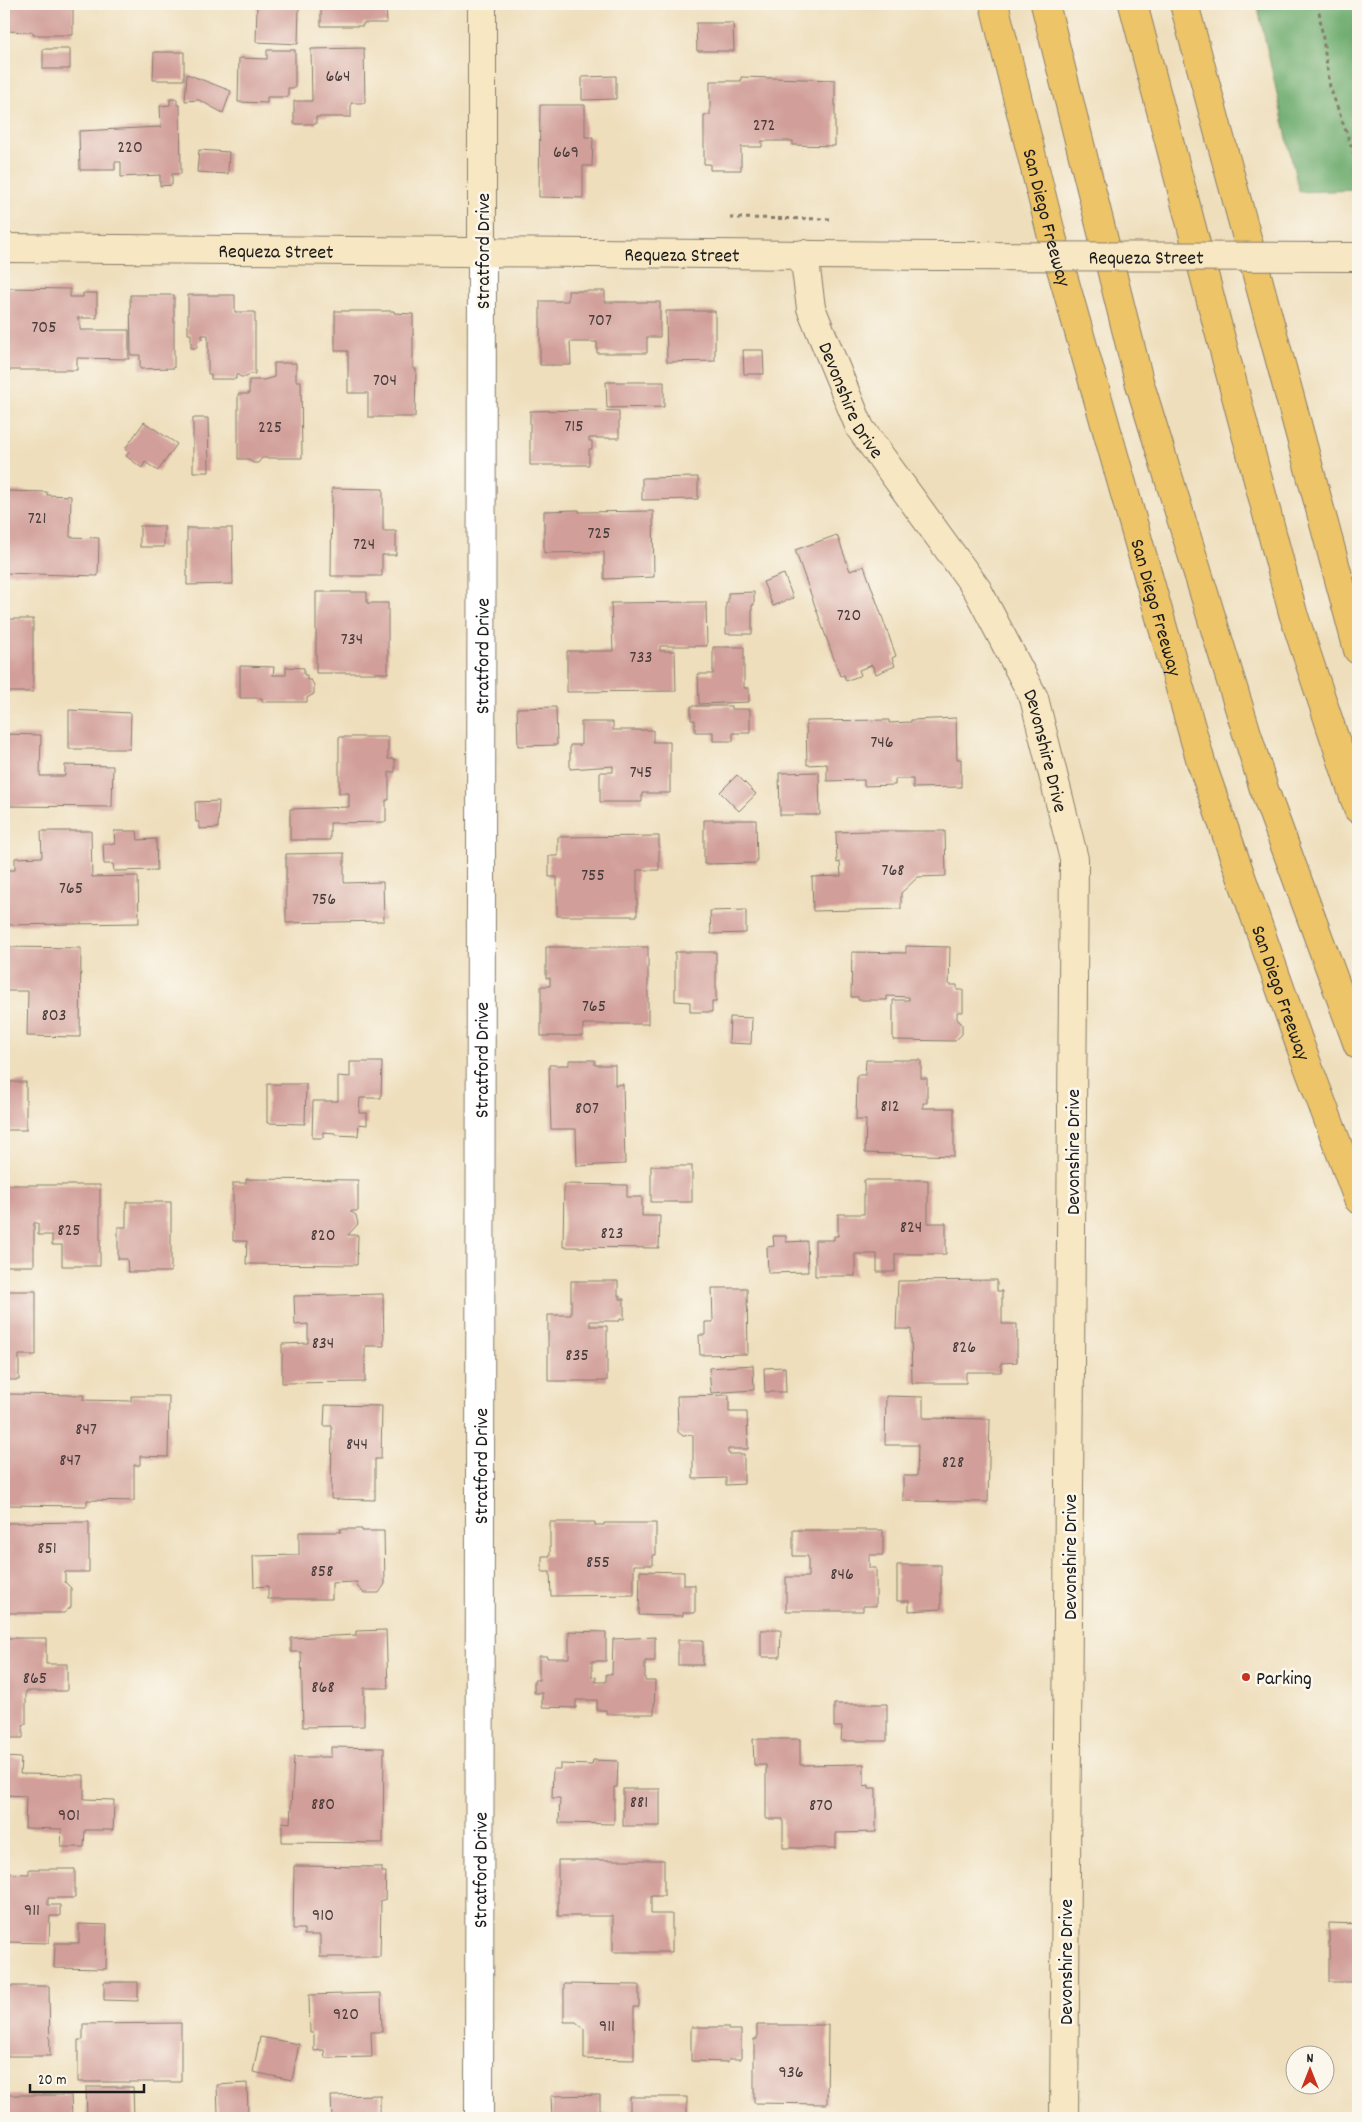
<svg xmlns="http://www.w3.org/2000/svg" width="1362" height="2122" viewBox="0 0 1362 2122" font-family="Dekko,sans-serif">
	<rect width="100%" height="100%" fill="#fbf7ec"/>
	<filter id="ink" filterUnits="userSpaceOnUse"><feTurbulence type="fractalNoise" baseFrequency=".02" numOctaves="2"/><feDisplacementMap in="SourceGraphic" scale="10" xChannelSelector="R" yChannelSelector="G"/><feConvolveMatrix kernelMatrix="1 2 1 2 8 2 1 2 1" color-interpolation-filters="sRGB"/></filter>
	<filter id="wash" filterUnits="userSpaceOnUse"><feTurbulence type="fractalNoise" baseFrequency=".0096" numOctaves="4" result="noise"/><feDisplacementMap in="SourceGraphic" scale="20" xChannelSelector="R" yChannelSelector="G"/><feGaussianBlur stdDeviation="1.12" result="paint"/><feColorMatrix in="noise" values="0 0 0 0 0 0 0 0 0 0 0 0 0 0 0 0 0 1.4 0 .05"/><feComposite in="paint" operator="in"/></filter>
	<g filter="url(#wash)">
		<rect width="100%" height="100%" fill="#eedebc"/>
		<polygon fill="#6dac6e" stroke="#446445" points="1257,4 1358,4 1358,190 1299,192"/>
		<g id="blocks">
			<g fill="#d19e99">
				<polygon points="4,4 73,4 73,35 33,35 33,32 4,31"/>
				<polygon points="321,4 386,4 387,23 363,23 363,26 321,26"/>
				<polygon points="257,6 299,7 298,44 256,42"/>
				<polygon points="696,23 733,23 734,51 697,51"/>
				<polygon points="364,48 365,103 351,103 351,117 316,117 316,124 294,124 294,101 312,101 311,49"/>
				<rect x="43" y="49" width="27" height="20"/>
				<polygon points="267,50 295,50 295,88 288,88 288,97 267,97 267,103 238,102 239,58 267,59"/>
				<polygon points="154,52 184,52 184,80 153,80"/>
				<polygon points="187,74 231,91 223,113 199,100 185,101"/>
				<polygon points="616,76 616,99 582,100 582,77"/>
				<polygon points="741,77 835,80 835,146 793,145 793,141 762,141 762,147 741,147 741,170 710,170 710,164 704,164 704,115 710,115 710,81 741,81"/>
				<polygon points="170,99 177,99 177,105 180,105 181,174 172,174 172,185 160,186 160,175 121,177 121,162 115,162 115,170 80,170 79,131 161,127 160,106 170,105"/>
				<polygon points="540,105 585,105 585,137 593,137 592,166 583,166 583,198 539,197"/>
				<polygon points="199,150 229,152 228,174 197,172"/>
				<polygon points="7,288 70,289 70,297 83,297 83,293 97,293 97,318 77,318 80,322 80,330 129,330 129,359 77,358 77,370 6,370"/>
				<polygon points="568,291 605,291 605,302 660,302 660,337 647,337 647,353 597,353 597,342 570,342 571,365 540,365 540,301 568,301"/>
				<polygon points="130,295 174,295 174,368 140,369 140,355 131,355"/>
				<polygon points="188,295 235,295 235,312 255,312 255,374 250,374 247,377 241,377 236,374 236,379 211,379 211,374 208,374 208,335 202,335 202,339 197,342 197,348 191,348 191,334 188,334"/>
				<polygon points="335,311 394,311 394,313 413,314 413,369 416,369 415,417 368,417 368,393 348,393 348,351 335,351"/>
				<polygon points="666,311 715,311 715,361 667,362"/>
				<polygon points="743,350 763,350 764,374 744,374"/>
				<polygon points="274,363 296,363 296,381 301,381 302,458 262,458 258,463 253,463 248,459 238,459 238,394 249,394 249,380 264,380 274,377"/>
				<polygon points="606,382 664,382 664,407 607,408"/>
				<polygon points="589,410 619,411 619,438 589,438 589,441 592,441 592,449 589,449 589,465 530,465 530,411"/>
				<polygon points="193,418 208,418 209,472 193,472"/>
				<polygon points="144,422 177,444 158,471 145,462 142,468 126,456 129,452 125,449"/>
				<polygon points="698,477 698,499 642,500 642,478"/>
				<polygon points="332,488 383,489 383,531 396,531 396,555 382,555 382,576 331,576"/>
				<polygon points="4,491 47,492 47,495 71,496 70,537 99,538 98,576 4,573"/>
				<polygon points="579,510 579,512 653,511 654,577 604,579 604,552 544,553 544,511"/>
				<rect x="140" y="526" width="24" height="21"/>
				<polygon points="187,528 232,528 233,584 187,585"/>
				<polygon points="837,535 850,571 864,566 896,656 892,658 895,666 876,674 872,665 859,670 861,675 846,681 844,675 840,676 795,550"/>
				<polygon points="784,574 793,598 773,606 763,582"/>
				<polygon points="316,592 367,592 367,603 388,603 388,673 316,673"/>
				<polygon points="754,592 754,605 752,605 752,634 726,634 726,603 728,603 728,593"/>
				<polygon points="706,602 707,646 660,646 660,651 675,651 676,691 567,692 567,651 613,651 611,603"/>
				<rect x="4" y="619" width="29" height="73"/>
				<polygon points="713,647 744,647 744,688 749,688 749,702 699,704 698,674 713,674"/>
				<polygon points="240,666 274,667 273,675 286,675 286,667 304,668 304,675 307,675 307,680 311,680 314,685 314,694 307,698 307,702 262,702 262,698 240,698"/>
				<polygon points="691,706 731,706 731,709 750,709 750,733 733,733 733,741 713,741 713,732 695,732 695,720 691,720"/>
				<polygon points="556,707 557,745 518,746 517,708"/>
				<polygon points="69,710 131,713 130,749 69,749"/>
				<polygon points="956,718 957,759 961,759 961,787 913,788 913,779 895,779 895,785 864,786 864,780 827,781 827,764 807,765 806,721 889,720 889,723 911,722 911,720"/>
				<polygon points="581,722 613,722 613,730 653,730 653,742 670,742 670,793 642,793 642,802 600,802 600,772 613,772 613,766 570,769 570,745 581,745"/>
				<polygon points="4,734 41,735 40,776 65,776 65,765 113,766 112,807 4,806"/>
				<polygon points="339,737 388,737 388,759 395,759 395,772 389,772 389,800 386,800 386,822 330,823 330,840 290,840 290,809 349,807 349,793 339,793"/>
				<polygon points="819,772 820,815 780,815 779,773"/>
				<polygon points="737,775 756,794 739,811 720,792"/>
				<polygon points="219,801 218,828 199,829 199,822 196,822 195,802"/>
				<polygon points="704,820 756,820 757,863 704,864"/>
				<polygon points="41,831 91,831 92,877 138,876 139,923 4,925 4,870 15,870 15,858 42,857"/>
				<polygon points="114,831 137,831 138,840 156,839 157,870 114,871 113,864 104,864 103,844 115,844"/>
				<polygon points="868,831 945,831 946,876 918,877 901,893 901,909 813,911 812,877 841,876 840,862 837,863 836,832"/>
				<polygon points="659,836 659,870 637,870 637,916 557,916 557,877 549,877 549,856 558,856 558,837"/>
				<polygon points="344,853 344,883 383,882 384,921 286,923 286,854"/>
				<polygon points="746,910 746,933 711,934 710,911"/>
				<polygon points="906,946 950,947 949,985 957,985 957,990 963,990 963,1012 957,1012 957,1019 962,1024 962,1034 955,1041 893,1040 893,1000 909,1000 909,997 887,996 887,1000 858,1000 858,997 851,997 852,952 906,953"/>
				<polygon points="4,947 81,948 80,1037 27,1036 28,991 4,991"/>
				<polygon points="546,947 648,947 648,1024 583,1024 583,1036 541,1036 541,986 550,986 550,978 546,978"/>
				<polygon points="675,952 716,952 716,1002 712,1002 712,1012 690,1012 690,1002 675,1001"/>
				<polygon points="730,1017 752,1018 751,1044 729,1043"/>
				<polygon points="569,1060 595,1060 595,1065 615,1065 615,1085 623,1084 625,1164 577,1166 576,1129 551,1129 549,1065 569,1065"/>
				<polygon points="866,1060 921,1060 921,1078 927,1078 927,1103 923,1103 923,1108 954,1108 954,1156 865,1153 866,1120 856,1120 857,1075 865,1075"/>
				<polygon points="350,1062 382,1062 381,1098 360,1098 359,1113 367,1113 367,1125 359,1124 358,1136 335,1135 335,1133 323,1132 323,1138 312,1138 313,1101 338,1101 338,1076 350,1077"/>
				<rect x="4" y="1082" width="22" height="48"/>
				<polygon points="267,1084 306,1084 305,1124 267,1123"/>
				<rect x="651" y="1166" width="41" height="36"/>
				<polygon points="246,1179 358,1180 358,1211 350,1211 356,1215 358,1224 348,1235 358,1235 357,1265 246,1264 247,1241 233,1241 233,1183 246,1183"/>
				<polygon points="864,1180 928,1180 928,1223 946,1223 946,1254 895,1254 895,1272 877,1272 877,1254 855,1254 855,1276 815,1276 815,1240 834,1240 834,1236 838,1236 838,1214 864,1214"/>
				<polygon points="564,1184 627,1185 627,1197 642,1197 642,1216 660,1216 659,1248 563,1247"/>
				<polygon points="4,1185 100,1185 100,1266 62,1266 62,1245 52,1245 52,1235 38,1235 38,1223 34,1223 34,1266 4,1266"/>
				<polygon points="126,1202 171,1202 171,1272 128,1272 127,1259 118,1259 118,1227 126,1227"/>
				<polygon points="773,1236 786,1236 786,1242 807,1241 808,1272 768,1273 767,1247 774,1246"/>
				<polygon points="997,1280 997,1291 1002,1291 1002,1324 1017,1324 1017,1362 1001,1363 1001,1372 966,1372 966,1383 912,1383 911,1329 896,1329 898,1281"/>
				<polygon points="571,1281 618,1281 618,1296 620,1296 620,1299 624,1299 624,1319 620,1319 620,1321 590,1321 590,1326 607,1326 607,1381 548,1381 548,1315 571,1315"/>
				<polygon points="712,1288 747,1288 748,1354 700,1355 699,1335 705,1335 705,1322 713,1322"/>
				<polygon points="4,1291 36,1291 36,1355 19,1355 19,1380 4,1380"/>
				<polygon points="383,1294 384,1346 365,1346 365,1382 282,1383 282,1344 308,1343 308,1324 295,1325 294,1296"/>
				<polygon points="753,1365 754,1390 711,1393 709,1368"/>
				<polygon points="785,1367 786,1392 765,1392 764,1368"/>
				<polygon points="4,1394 84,1395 83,1400 131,1401 131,1396 169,1396 168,1457 140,1456 140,1465 134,1465 134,1501 87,1500 87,1506 4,1505"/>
				<polygon points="729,1395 729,1412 747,1412 748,1449 728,1449 728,1454 744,1454 744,1484 726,1485 726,1478 693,1479 693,1435 683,1436 678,1432 677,1396"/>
				<polygon points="886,1396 923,1397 923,1418 990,1419 988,1502 903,1501 903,1476 917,1476 918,1445 885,1445"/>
				<polygon points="325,1405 382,1406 381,1459 375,1459 375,1500 331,1499 332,1426 324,1426"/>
				<polygon points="89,1522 89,1572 65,1572 65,1582 71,1588 71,1607 64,1613 8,1613 8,1615 4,1615 4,1523"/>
				<polygon points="550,1522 595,1522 595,1525 604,1525 604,1523 656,1523 656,1555 653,1555 653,1565 634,1565 634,1595 551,1596 550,1572 542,1572 542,1556 550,1556"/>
				<polygon points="340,1529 362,1529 362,1531 384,1531 385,1584 379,1593 364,1593 357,1586 357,1582 332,1583 332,1599 268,1599 268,1586 254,1587 253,1556 299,1555 299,1532 341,1532"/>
				<polygon points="793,1530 883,1530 883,1555 869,1555 869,1568 876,1568 876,1606 863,1606 863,1611 786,1611 786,1577 808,1577 808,1556 793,1556"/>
				<polygon points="897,1565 941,1565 941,1609 909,1611 909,1601 897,1601"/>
				<polygon points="640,1571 684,1572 684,1585 695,1585 695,1613 683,1613 683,1616 639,1615"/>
				<polygon points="386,1630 388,1688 364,1688 364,1726 303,1727 301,1652 291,1652 291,1638 356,1635 356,1631"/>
				<polygon points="761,1630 781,1630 780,1657 761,1657"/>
				<polygon points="569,1631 606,1632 606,1661 592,1661 592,1677 596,1677 596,1682 606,1682 606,1674 612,1674 613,1639 655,1637 655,1661 645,1661 645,1681 655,1681 654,1714 606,1714 606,1710 597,1710 597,1700 576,1700 576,1708 542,1707 542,1693 534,1693 534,1680 539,1680 539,1656 547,1656 547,1658 569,1658"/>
				<polygon points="4,1638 46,1638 46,1664 67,1664 67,1691 26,1691 26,1724 23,1724 23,1738 4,1738"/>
				<rect x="678" y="1640" width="25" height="25"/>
				<polygon points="834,1704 887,1704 887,1741 841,1741 842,1727 834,1727"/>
				<polygon points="753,1739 800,1739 800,1765 864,1764 864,1786 869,1785 869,1788 876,1788 876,1832 836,1833 836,1848 783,1848 783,1819 766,1819 766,1765 754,1765"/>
				<polygon points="331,1747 384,1748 383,1843 282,1842 282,1822 290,1823 294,1757 331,1757"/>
				<polygon points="4,1757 21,1758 20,1774 84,1775 84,1799 114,1800 113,1830 85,1830 84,1847 61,1847 62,1829 25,1828 26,1796 4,1795"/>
				<polygon points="593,1760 618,1761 617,1787 614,1787 614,1824 559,1823 560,1798 552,1798 553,1769 560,1769 560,1764 592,1765"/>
				<rect x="623" y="1789" width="37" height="37"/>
				<polygon points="558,1860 664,1860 664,1896 651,1896 651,1914 672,1914 672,1952 613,1952 613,1916 558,1916"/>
				<polygon points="294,1866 382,1867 382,1872 386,1872 385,1900 381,1900 380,1957 320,1957 320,1935 304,1935 304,1929 293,1929"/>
				<polygon points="29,1869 75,1869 75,1898 48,1898 48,1905 60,1905 60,1916 50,1916 49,1943 4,1942 4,1873 29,1874"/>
				<polygon points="1329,1923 1358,1924 1358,1982 1329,1982"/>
				<polygon points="79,1924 107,1925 106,1969 54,1968 55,1943 79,1943"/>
				<polygon points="104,1982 138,1982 138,2001 104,2000"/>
				<polygon points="564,1984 639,1985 639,2007 634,2007 634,2060 584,2059 584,2029 576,2022 564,2022"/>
				<polygon points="4,1986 49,1986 50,2056 4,2056"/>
				<polygon points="381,1993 382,2032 371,2032 372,2057 325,2058 324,2050 314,2051 314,2033 310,2033 309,1995"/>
				<polygon points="181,2023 181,2082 78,2082 78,2040 83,2040 83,2024"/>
				<polygon points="757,2025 828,2025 827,2104 754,2103 754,2039 757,2039"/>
				<polygon points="691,2027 728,2027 728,2030 741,2030 741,2059 729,2059 728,2062 691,2061"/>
				<polygon points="260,2037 299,2044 292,2080 253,2072"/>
				<polygon points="247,2083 248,2112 218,2113 217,2085"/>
				<polygon points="86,2087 133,2087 134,2118 87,2118"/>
				<polygon points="4,2095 71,2095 72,2118 4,2118"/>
				<polygon points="380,2095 380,2118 332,2118 331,2096"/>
				<polygon points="600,2095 600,2114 630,2114 630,2097 687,2097 687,2118 552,2118 551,2096"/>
			</g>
		</g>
	</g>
	<g filter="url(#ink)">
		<use href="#blocks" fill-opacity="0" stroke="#857d6c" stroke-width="1"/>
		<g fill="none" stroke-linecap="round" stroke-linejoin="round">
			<g stroke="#857d6c" stroke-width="30">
				<g id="street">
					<path id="s1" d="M479 2118 482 252"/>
				</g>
			</g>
			<g stroke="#857d6c" stroke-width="30">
				<g id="secondary">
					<polyline points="482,4 482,252"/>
					<path id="s2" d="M4 248 935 256"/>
					<path id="s3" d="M804 254 811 308 860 428 977 589 1034 698 1074 859 1064 2118"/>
				</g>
			</g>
			<g stroke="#857d6c" stroke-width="30">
				<g id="highway">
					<path id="s4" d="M994 4 1052 237 1201 762 1300 1045 1358 1199"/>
					<polyline points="1045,4 1139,381 1264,789 1358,1045"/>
					<polyline points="1133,4 1293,613 1358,809"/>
					<polyline points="1184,4 1358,650"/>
				</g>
			</g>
			<g stroke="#857d6c" stroke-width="3" stroke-dasharray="4 4" stroke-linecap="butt">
				<polyline points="1318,4 1330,87 1358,165"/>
				<polyline points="730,218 834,219"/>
			</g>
			<use href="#street" stroke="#fff" stroke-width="28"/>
			<use href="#secondary" stroke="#f8e7c3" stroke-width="28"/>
			<use href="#highway" stroke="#eec469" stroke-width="28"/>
			<g stroke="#857d6c" stroke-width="30" stroke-linecap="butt">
				<g id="secondary-bridge">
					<path id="s5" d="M935 256 1358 257"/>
				</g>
			</g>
			<use href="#secondary-bridge" stroke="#f8e7c3" stroke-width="28"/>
		</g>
	</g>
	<circle fill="#c8321e" stroke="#fbf7ec" stroke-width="2" cx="1246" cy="1677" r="5"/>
	<g text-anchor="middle" stroke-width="5" stroke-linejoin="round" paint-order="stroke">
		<g font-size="18" fill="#493c3b">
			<text x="338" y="81">664</text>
			<text x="764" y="130">272</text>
			<text x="130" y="152">220</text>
			<text x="566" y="157">669</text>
			<text x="600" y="325">707</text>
			<text x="44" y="332">705</text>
			<text x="385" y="385">704</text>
			<text x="574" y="431">715</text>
			<text x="270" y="432">225</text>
			<text x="37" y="523">721</text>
			<text x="599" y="538">725</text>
			<text x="364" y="549">724</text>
			<text x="849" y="620">720</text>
			<text x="352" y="644">734</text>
			<text x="641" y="662">733</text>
			<text x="882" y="747">746</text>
			<text x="641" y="777">745</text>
			<text x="893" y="875">768</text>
			<text x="593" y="880">755</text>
			<text x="71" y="893">765</text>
			<text x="324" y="904">756</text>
			<text x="594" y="1011">765</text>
			<text x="54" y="1020">803</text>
			<text x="890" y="1111">812</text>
			<text x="587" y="1113">807</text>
			<text x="911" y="1232">824</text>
			<text x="69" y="1235">825</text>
			<text x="612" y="1238">823</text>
			<text x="323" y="1240">820</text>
			<text x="323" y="1348">834</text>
			<text x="964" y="1352">826</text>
			<text x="577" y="1360">835</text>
			<text x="86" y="1434">847</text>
			<text x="357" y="1449">844</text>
			<text x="70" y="1465">847</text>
			<text x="953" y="1467">828</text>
			<text x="47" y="1553">851</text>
			<text x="598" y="1567">855</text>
			<text x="322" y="1576">858</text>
			<text x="842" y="1579">846</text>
			<text x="35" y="1683">865</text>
			<text x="323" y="1692">868</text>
			<text x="639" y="1807">881</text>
			<text x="323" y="1809">880</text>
			<text x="821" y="1810">870</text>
			<text x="69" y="1820">901</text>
			<text x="32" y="1915">911</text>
			<text x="323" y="1920">910</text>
			<text x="346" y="2019">920</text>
			<text x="607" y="2031">911</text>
			<text x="791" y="2077">936</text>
		</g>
		<g font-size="20" fill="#1c1c1c" stroke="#fbf7ec">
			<text dy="7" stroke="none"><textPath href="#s4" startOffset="220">San Diego Freeway</textPath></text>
			<text dy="7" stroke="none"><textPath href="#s2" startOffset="272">Requeza Street</textPath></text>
			<text transform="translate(482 251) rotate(-90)" y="7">Stratford Drive</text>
			<text dy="7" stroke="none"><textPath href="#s2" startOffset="678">Requeza Street</textPath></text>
			<text dy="7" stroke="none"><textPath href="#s5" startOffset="211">Requeza Street</textPath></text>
			<text dy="7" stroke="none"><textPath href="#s3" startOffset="155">Devonshire Drive</textPath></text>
			<text dy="7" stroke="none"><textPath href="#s4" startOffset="625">San Diego Freeway</textPath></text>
			<text dy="7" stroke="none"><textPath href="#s1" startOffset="1462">Stratford Drive</textPath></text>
			<text dy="7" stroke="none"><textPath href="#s3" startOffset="560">Devonshire Drive</textPath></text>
			<text dy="7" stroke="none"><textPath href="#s4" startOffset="1030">San Diego Freeway</textPath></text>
			<text dy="7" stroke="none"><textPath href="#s1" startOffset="1058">Stratford Drive</textPath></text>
			<text transform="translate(1072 1152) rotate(-90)" y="7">Devonshire Drive</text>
			<text dy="7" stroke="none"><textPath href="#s1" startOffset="652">Stratford Drive</textPath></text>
			<text transform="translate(1069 1557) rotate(-90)" y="7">Devonshire Drive</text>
			<text dy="7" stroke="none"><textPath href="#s1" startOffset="248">Stratford Drive</textPath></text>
			<text transform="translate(1065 1962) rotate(-90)" y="7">Devonshire Drive</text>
		</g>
		<g font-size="20" fill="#1c1c1c" stroke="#fbf7ec" text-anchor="start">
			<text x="1256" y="1684">Parking</text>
		</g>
	</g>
	<rect width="1362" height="2122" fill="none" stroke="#fbf7ec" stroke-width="20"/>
	<g transform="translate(1310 2070)"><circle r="24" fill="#fbf7ec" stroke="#a29f99"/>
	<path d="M0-4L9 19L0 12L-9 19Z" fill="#c8321e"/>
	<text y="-8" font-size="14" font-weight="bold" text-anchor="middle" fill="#1c1c1c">N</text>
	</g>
	<path d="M30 2084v8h114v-8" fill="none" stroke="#1c1c1c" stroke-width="2.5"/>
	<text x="38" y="2084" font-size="15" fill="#1c1c1c" stroke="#fbf7ec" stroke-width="4" paint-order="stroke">20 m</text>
</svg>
